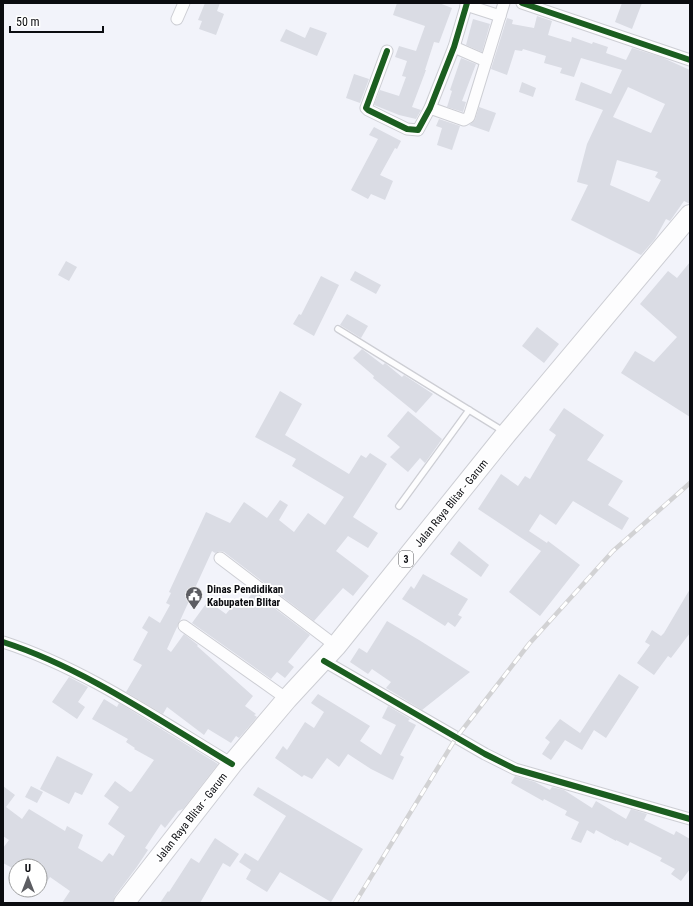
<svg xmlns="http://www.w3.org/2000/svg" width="693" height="906" viewBox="0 0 693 906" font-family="'Roboto Condensed',sans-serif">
	<rect width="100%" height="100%" fill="#f2f3fa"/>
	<g fill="#dadce4" fill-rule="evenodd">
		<polygon points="205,3 220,3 217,11 224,14 216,35 199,29 202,21 198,20"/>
		<polygon points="397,3 439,3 452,8 439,43 434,42 425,70 426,70 412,107 421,110 416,119 399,115 374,105 380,90 399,96 406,77 402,76 407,61 395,57 399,46 416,51 425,26 393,15"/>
		<polygon points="622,3 642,3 632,29 615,22"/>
		<path d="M537 16 552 21 548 35 571 42 572 37 592 44 593 42 608 47 606 53 626 60 632 48 661 57 690 70V204L684 201 670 221 666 219 655 239 641 255 571 220 588 185 577 182 587 144 603 110 575 100 581 82 611 94 622 70 581 58 574 77 560 73 562 68 544 63 546 56 523 49 522 51 515 50 507 75 491 69 507 18 513 20 512 24 534 28ZM628 87 665 104 651 133 613 117ZM617 160 658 172 655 177 661 180 649 202 610 185Z"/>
		<polygon points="473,19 490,24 482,52 466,45"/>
		<polygon points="310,27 327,33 317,56 280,41 286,29 305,38"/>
		<polygon points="461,58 476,64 462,101 466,102 463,112 447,107 452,91 450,90"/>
		<polygon points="354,74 369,79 360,103 346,98"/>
		<polygon points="522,82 536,88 533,97 519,92"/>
		<polygon points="479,107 496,113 489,132 469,125 475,120"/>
		<polygon points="439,119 460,126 452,150 437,145 442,128 436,126"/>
		<polygon points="374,127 401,141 397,149 395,148 380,175 393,181 385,200 371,194 368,199 351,190 378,139 369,135"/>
		<polygon points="66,261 77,267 69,281 58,275"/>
		<polygon points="690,262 690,417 621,373 635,351 654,362 677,337 640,304 668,271 677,278"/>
		<polygon points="355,271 381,285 376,294 350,280"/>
		<polygon points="321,276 339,285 314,336 293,324 299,314 301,315"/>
		<polygon points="347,314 368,326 361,338 340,325"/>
		<polygon points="537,327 559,344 544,363 522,346"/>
		<polygon points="362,349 383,365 385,363 402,377 404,375 433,394 416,413 373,378 374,376 353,358"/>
		<polygon points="280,391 302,404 285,435 349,474 361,455 366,458 370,453 387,464 353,517 378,533 368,548 348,536 336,551 369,576 353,596 343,588 314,621 224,552 220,551 215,553 212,551 167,649 171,652 184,634 198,645 197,646 253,696 245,706 256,714 254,715 257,717 239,738 236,736 231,743 208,729 204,735 167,707 163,714 126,692 142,665 133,660 148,632 142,628 149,616 160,623 170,605 166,603 171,593 169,592 206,512 230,523 244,502 267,518 280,500 288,505 279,520 294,532 308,513 325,525 344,497 292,466 296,459 255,437"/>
		<polygon points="564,408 604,435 587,460 623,481 608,505 629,518 622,530 573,501 556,525 540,514 529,531 547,543 548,541 580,565 540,616 509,592 541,551 478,509 501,474 518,486 525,476 530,479 556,435 549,430"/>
		<polygon points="408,411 442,439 425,463 420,458 408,472 390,457 400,447 387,436"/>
		<polygon points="459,541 489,565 481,577 450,554"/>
		<polygon points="423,574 468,599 458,615 462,617 455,627 448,622 445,626 402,599 411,586 414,589"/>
		<polygon points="690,589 690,633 671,658 668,656 654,675 637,663 650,645 645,642 652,630 661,636 664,633"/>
		<polygon points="253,592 310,635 288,662 294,667 285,678 277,672 271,679 192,623 208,601 226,614 235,603 241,608"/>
		<polygon points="387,621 419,640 470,672 422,710 386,688 391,682 372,669 368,674 350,662 359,648 367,653"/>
		<polygon points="619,674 639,687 606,738 594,730 582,750 565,740 551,760 542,754 550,742 545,738 560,719 580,733"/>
		<polygon points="69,677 88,687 78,702 85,707 77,719 52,702"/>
		<polygon points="318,694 370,726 360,741 381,755 396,725 382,718 388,706 410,719 408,721 416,725 400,755 404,757 393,780 371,769 348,754 339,767 327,758 312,779 304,775 302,777 275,758 283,746 287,750 305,722 314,728 324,712 311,703"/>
		<polygon points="104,699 117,707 119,703 218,764 183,809 178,811 165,828 161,824 145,848 148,850 136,868 115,896 113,903 62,903 70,891 50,877 40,892 40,866 16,866 16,870 3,863 3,848 9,840 3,836 3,786 15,795 6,807 22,819 29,809 65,831 67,826 83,835 78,848 102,862 109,853 113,856 125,836 108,824 119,807 104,796 115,781 130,792 132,791 154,760 134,749 135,748 126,742 128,739 92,719"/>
		<polygon points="57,756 93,774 82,795 75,792 69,804 40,789"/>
		<polygon points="515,776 535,782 550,790 552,787 564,790 592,808 596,801 626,819 631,809 647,814 644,820 674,835 676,831 690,839 690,869 681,881 671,874 675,869 660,861 662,858 630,842 628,846 616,840 616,841 596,830 594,834 587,830 581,843 571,839 579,822 565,815 567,811 544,799 543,801 511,783"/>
		<polygon points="31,786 43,792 37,803 25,797"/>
		<polygon points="258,787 363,849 331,902 280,872 267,892 246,879 251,870 239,862 245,853 258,861 286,816 253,795"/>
		<polygon points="215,838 239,854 230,867 223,863 200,903 160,903 168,891 169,892 191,858 199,863"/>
	</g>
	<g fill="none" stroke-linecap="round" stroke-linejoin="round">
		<g stroke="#cdced4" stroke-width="8">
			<g id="lane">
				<polyline points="338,329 503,431"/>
				<polyline points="399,506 469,410"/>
			</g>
		</g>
		<g stroke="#cdced4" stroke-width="13">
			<g id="street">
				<polyline points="522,3 690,60"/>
				<polyline points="466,5 500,16"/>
				<polyline points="177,19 184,3"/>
				<polyline points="454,47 486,61"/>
				<polyline points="387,51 366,108 368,110 407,129 418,130 430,108 454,47 467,3"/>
				<polyline points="430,108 464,120 469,117 504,3"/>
				<polyline points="220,558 336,646"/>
				<polyline points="184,626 287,699"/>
				<path d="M3 642C84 668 160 721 232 764"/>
				<polyline points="324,661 485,754 515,769 690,819"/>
			</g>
		</g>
		<g stroke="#cdced4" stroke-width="22">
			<polyline id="highway" points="124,903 232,764 287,699 336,646 507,433 690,215"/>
		</g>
		<use href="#lane" stroke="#fdfdfe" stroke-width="5.5"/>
		<use href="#street" stroke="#fdfdfe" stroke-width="11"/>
		<use href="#highway" stroke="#fdfdfe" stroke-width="20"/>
		<g stroke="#d2d2d4" stroke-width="4.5">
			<polyline id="rail" points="355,903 456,738 529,644 613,551 690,483"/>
		</g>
		<use href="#rail" stroke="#fff" stroke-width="3" stroke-dasharray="9" stroke-linecap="butt"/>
		<g stroke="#fff" stroke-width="8">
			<g id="cycleway">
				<polyline points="522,3 690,60"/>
				<polyline points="387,51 366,108 368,110 407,129 418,130 430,108 454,47 467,3"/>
				<path d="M3 642C84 668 160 721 232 764"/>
				<polyline points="324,661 485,754 515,769 690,819"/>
			</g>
		</g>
		<use href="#cycleway" stroke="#1b5e20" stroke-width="6"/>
	</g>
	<defs>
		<g id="civic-pin" transform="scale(0.9)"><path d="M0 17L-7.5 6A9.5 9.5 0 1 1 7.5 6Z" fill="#5c5d62" stroke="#fff"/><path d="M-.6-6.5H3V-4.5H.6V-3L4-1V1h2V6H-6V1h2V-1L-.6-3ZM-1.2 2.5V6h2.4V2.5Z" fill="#fff"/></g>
	</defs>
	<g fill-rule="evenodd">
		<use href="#civic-pin" x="194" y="595"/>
	</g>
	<g text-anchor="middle" stroke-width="3.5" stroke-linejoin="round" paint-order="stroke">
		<rect fill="#fff" stroke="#545558" stroke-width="1" x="399" y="551" width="14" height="16" rx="3"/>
		<g font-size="10" font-weight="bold" fill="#0b0c10">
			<text x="406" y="563">3</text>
		</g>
		<g font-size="11" fill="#0b0c10" stroke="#fff">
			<text transform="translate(451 503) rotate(-51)" y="4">Jalan Raya Blitar - Garum</text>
			<text transform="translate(191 817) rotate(-52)" y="4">Jalan Raya Blitar - Garum</text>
		</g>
		<g font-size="11" font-weight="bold" fill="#0b0c10" stroke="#fff" text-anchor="start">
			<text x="207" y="593">Dinas Pendidikan<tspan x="207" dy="13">Kabupaten Blitar</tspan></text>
		</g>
	</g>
	<rect width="693" height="906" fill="none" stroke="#0b0c10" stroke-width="8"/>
	<g transform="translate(28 878)"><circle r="19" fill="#ffffff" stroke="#9d9e9f"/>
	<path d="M0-3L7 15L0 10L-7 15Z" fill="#5c5d62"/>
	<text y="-6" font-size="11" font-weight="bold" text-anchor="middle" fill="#0b0c10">U</text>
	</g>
	<path d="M10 26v6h93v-6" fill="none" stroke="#0b0c10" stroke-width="2"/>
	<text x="16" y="26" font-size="12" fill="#0b0c10" stroke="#ffffff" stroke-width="3" paint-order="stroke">50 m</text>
</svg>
